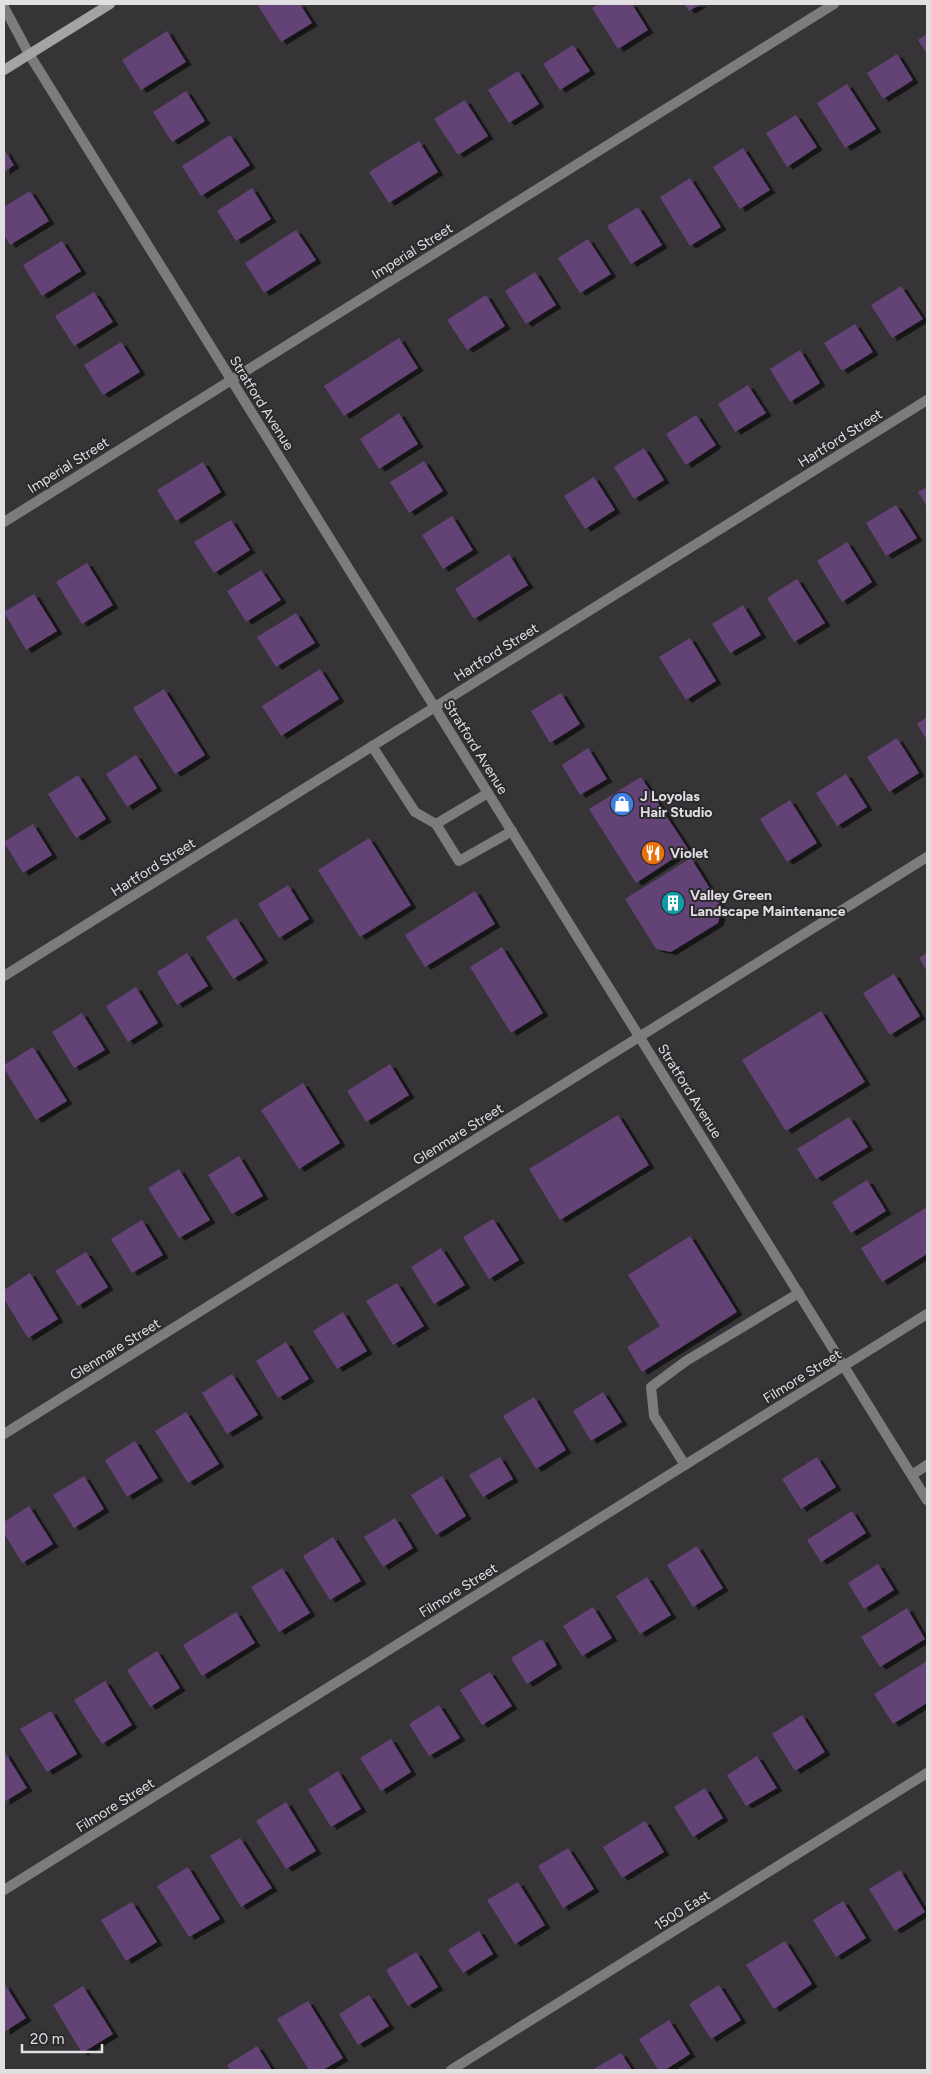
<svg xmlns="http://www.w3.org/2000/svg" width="931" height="2074" viewBox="0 0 931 2074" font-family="Figtree,sans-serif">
	<defs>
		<filter id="shadow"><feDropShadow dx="5.5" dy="3" stdDeviation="0" flood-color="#0009"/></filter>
	</defs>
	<rect width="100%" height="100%" fill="#373438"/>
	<g fill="#634374" filter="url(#shadow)">
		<polygon points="257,4 300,4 312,23 281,42"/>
		<polygon points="599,4 632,4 648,30 618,49 592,8"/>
		<polygon points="684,4 701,4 689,11"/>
		<polygon points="167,31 186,62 141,90 122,60"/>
		<polygon points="927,34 927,54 918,40"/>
		<polygon points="573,45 590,71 560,90 543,64"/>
		<polygon points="897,54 913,80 883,99 867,73"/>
		<polygon points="518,71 539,104 509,123 488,90"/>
		<polygon points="847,84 876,129 845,148 817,103"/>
		<polygon points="186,91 205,121 172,142 153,112"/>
		<polygon points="465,100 488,136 458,155 434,119"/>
		<polygon points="796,115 817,147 787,167 766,133"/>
		<polygon points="230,135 250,165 201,196 182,166"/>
		<polygon points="419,141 438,172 389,203 369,172"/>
		<polygon points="743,148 770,190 740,209 713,167"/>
		<polygon points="4,149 14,165 4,172"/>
		<polygon points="690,178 721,227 690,246 660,197"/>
		<polygon points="252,188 271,219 236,241 217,211"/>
		<polygon points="30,191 49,221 10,245 4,235 4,207"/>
		<polygon points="638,207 662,245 631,264 607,226"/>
		<polygon points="296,230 316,260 264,293 245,263"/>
		<polygon points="588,239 611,274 580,293 558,258"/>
		<polygon points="62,241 81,271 42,296 23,265"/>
		<polygon points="535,272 556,305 526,324 505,291"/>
		<polygon points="901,286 923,319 892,338 871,305"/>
		<polygon points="94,292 113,322 74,346 55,316"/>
		<polygon points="486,295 505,326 467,350 447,320"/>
		<polygon points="855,324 873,352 842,371 824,343"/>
		<polygon points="399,338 418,368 344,416 324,386"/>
		<polygon points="121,342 140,372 103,395 84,365"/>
		<polygon points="800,350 820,383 790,402 770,369"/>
		<polygon points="748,385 766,413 735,432 718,404"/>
		<polygon points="399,413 418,444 379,469 360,439"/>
		<polygon points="696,415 716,445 686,465 666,434"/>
		<polygon points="644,448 664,480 634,499 614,467"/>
		<polygon points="424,461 443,491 409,513 390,482"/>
		<polygon points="203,462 221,492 176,521 157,490"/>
		<polygon points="594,477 615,510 585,529 564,496"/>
		<polygon points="927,487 927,506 918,492"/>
		<polygon points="896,505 917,538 886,556 866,523"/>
		<polygon points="452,516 473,550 443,569 422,535"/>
		<polygon points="231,520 250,550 214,573 194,542"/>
		<polygon points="847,542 872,582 842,602 817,561"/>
		<polygon points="509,554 528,585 474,619 455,589"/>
		<polygon points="87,563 113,605 82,624 56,582"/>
		<polygon points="261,570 281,600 246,622 227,591"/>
		<polygon points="797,579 825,623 794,642 767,598"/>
		<polygon points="34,594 57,631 26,650 4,612"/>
		<polygon points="743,605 761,635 730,653 712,624"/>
		<polygon points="296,613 315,643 276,667 257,637"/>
		<polygon points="690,638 716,681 686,700 659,657"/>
		<polygon points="320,669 339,699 281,736 262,706"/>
		<polygon points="164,689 205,755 175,774 133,708"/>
		<polygon points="561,693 580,724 550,743 531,711"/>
		<polygon points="927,717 927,740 917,724"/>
		<polygon points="897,738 919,773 889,792 867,757"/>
		<polygon points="588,748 607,779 580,795 562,765"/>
		<polygon points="136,755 157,788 127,807 106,774"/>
		<polygon points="846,774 867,807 837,826 816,793"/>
		<polygon points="78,775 106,819 76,838 48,794"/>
		<polygon points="641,777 688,849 636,883 589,809"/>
		<polygon points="790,800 817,843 787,862 760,819"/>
		<polygon points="33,824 52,855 23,873 4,842"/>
		<polygon points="369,838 411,905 360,937 318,870"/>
		<polygon points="691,858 722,908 718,923 671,952 656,949 625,899"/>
		<polygon points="288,885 309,919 279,938 258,904"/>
		<polygon points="475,891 495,924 425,967 405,935"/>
		<polygon points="236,918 263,960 233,979 206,937"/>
		<polygon points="502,947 543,1013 511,1033 470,967"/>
		<polygon points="187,953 208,986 177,1005 157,972"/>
		<polygon points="927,953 927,971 919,958"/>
		<polygon points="894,974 920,1016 890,1035 863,993"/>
		<polygon points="136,987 158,1023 128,1042 106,1006"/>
		<polygon points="821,1011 865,1082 786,1131 742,1060"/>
		<polygon points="82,1013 105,1050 74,1068 52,1032"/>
		<polygon points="33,1047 67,1101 36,1120 4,1068 4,1065"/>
		<polygon points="390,1064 409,1095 366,1122 347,1091"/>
		<polygon points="303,1083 340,1143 299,1169 261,1110"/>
		<polygon points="618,1115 649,1165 560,1220 529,1169"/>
		<polygon points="849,1117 868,1147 816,1179 797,1149"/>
		<polygon points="239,1156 263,1196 232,1214 208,1175"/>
		<polygon points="179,1169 210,1220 179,1238 148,1188"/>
		<polygon points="867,1180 886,1211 851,1233 832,1202"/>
		<polygon points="927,1207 927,1254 882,1282 861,1248"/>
		<polygon points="493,1219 519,1260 489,1279 463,1237"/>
		<polygon points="142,1220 163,1255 132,1273 111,1239"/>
		<polygon points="690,1236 737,1312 642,1372 627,1347 660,1326 628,1275"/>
		<polygon points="441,1248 465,1285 434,1304 411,1267"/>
		<polygon points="86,1252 108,1287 78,1306 55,1271"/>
		<polygon points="30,1273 58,1319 28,1338 4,1299 4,1290"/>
		<polygon points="397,1283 424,1326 393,1345 366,1301"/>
		<polygon points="343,1312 367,1351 337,1369 313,1331"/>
		<polygon points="286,1342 309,1379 278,1398 256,1361"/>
		<polygon points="232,1374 258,1415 227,1434 202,1393"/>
		<polygon points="603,1392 622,1422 591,1441 573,1411"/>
		<polygon points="534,1397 566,1450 536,1469 503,1416"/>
		<polygon points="186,1412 219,1464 188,1483 155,1431"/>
		<polygon points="135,1441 158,1478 127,1497 105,1460"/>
		<polygon points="500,1457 513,1479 483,1497 469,1475"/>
		<polygon points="817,1457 836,1487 801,1509 782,1479"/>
		<polygon points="84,1476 104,1509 74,1528 53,1495"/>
		<polygon points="442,1476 466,1516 436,1535 411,1495"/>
		<polygon points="29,1506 53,1544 22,1563 4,1533 4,1522"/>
		<polygon points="852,1511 866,1533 821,1562 807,1540"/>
		<polygon points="395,1518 413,1548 383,1567 364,1537"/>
		<polygon points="333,1537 361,1581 330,1600 303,1556"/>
		<polygon points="697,1546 723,1588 693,1607 667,1565"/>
		<polygon points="878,1564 894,1590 864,1609 848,1583"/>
		<polygon points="282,1568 310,1613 279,1632 251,1587"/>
		<polygon points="647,1577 671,1615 640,1634 616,1596"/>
		<polygon points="593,1607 612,1638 582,1656 563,1626"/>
		<polygon points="907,1608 925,1639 880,1667 861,1637"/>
		<polygon points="236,1612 255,1643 202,1676 183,1645"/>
		<polygon points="542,1639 557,1665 527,1684 511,1658"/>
		<polygon points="157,1651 180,1688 150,1707 127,1670"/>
		<polygon points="927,1661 927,1703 893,1724 874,1694"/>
		<polygon points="490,1672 512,1706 482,1725 460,1690"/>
		<polygon points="105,1681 132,1725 102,1744 74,1700"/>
		<polygon points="439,1705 460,1738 429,1756 409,1724"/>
		<polygon points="51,1711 77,1754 47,1772 20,1729"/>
		<polygon points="802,1715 825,1752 795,1771 772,1734"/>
		<polygon points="391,1739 411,1772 381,1791 360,1758"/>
		<polygon points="4,1751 27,1788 4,1802"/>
		<polygon points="757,1756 777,1788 746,1806 727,1775"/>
		<polygon points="338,1771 361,1809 331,1827 308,1790"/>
		<polygon points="705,1788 723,1818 693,1837 674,1807"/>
		<polygon points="286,1802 316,1851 286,1869 256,1821"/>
		<polygon points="645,1821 664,1852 622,1878 603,1847"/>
		<polygon points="240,1838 272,1888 241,1907 210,1856"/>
		<polygon points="568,1848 594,1889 563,1908 538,1866"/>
		<polygon points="188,1867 220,1919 189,1937 157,1886"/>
		<polygon points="900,1870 925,1912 895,1931 869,1889"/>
		<polygon points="518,1882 545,1925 515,1944 487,1900"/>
		<polygon points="843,1901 866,1938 836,1957 813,1920"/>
		<polygon points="132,1902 157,1942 126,1961 101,1920"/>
		<polygon points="479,1931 493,1954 463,1973 448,1950"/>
		<polygon points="785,1941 812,1984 774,2009 746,1965"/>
		<polygon points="416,1952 438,1987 408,2006 386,1970"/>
		<polygon points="4,1983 26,2018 4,2032"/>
		<polygon points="719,1985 741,2020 711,2039 689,2004"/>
		<polygon points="83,1986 113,2034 82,2053 53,2005"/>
		<polygon points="369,1995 389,2026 358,2045 339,2014"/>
		<polygon points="308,2001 343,2058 323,2070 309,2070 277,2019"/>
		<polygon points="669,2020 690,2054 665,2070 658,2070 639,2039"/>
		<polygon points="257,2046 272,2070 230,2070 227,2065"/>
		<polygon points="621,2053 632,2070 592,2070"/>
	</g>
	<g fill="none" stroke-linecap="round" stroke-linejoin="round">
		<g stroke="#7b7d7c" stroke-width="10">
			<polyline points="372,746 415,812 436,824"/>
			<polyline points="488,793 436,824 459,861 512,831"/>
			<polyline points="685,1465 654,1416 651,1387 686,1361 799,1293"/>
			<polyline points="912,1475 927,1465"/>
		</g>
		<g stroke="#7b7d7c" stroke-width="10">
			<polyline points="4,7 29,54 927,1500"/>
			<polyline points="4,522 834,4"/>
			<polyline points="4,976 927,400"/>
			<polyline points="4,1434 927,857"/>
			<polyline points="4,1890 927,1314"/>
			<polyline points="451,2070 927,1773"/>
		</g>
		<polyline stroke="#a2a5a3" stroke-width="10" points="4,70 110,4"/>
	</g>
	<defs>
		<g id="shop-disc" transform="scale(1.25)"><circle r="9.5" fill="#3f7fe0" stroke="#2d2a2e"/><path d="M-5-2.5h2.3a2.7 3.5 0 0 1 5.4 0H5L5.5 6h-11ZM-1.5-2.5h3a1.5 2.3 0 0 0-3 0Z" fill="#fff"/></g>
		<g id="restaurant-disc" transform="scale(1.25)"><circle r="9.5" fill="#e8710a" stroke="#2d2a2e"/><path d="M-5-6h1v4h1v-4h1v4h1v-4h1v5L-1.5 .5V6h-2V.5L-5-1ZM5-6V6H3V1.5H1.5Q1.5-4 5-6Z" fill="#fff"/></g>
		<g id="building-disc" transform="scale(1.25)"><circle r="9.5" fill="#0f9aa8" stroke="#2d2a2e"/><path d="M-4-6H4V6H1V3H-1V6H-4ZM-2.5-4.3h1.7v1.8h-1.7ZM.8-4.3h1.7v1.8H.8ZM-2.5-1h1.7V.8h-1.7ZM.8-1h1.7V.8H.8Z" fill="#fff"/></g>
	</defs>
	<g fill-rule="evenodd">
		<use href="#shop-disc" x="622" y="804"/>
		<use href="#restaurant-disc" x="653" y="853"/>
		<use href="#building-disc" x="673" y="903"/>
	</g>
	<g text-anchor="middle" stroke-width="4" stroke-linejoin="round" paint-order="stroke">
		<g font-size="14" fill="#e1dfe2" stroke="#2d2a2e">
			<text transform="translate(412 251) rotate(-32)" y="5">Imperial Street</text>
			<text transform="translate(262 403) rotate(58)" y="5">Stratford Avenue</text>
			<text transform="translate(840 438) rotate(-32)" y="5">Hartford Street</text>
			<text transform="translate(68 465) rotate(-32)" y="5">Imperial Street</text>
			<text transform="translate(496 652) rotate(-32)" y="5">Hartford Street</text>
			<text transform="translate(476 747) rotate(58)" y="5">Stratford Avenue</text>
			<text transform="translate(153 867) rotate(-32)" y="5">Hartford Street</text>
			<text transform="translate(690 1091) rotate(58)" y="5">Stratford Avenue</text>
			<text transform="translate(458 1134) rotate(-32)" y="5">Glenmare Street</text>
			<text transform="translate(115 1349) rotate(-32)" y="5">Glenmare Street</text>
			<text transform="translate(802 1376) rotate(-32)" y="5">Filmore Street</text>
			<text transform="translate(458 1590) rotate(-32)" y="5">Filmore Street</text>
			<text transform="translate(115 1805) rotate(-32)" y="5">Filmore Street</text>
			<text transform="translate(682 1910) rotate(-32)" y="5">1500 East</text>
		</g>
		<g font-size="14" font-weight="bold" fill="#e1dfe2" stroke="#2d2a2e" text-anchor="start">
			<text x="640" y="801">J Loyolas<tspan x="640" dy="16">Hair Studio</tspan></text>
			<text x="670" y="858">Violet</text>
			<text x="690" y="900">Valley Green<tspan x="690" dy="16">Landscape Maintenance</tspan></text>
		</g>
	</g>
	<rect width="931" height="2074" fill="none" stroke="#e1dfe2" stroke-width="10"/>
	<path d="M22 2044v8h80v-8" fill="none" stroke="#e1dfe2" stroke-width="2.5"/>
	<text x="30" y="2044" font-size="15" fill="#e1dfe2" stroke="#2d2a2e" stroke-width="4" paint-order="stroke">20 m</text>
</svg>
